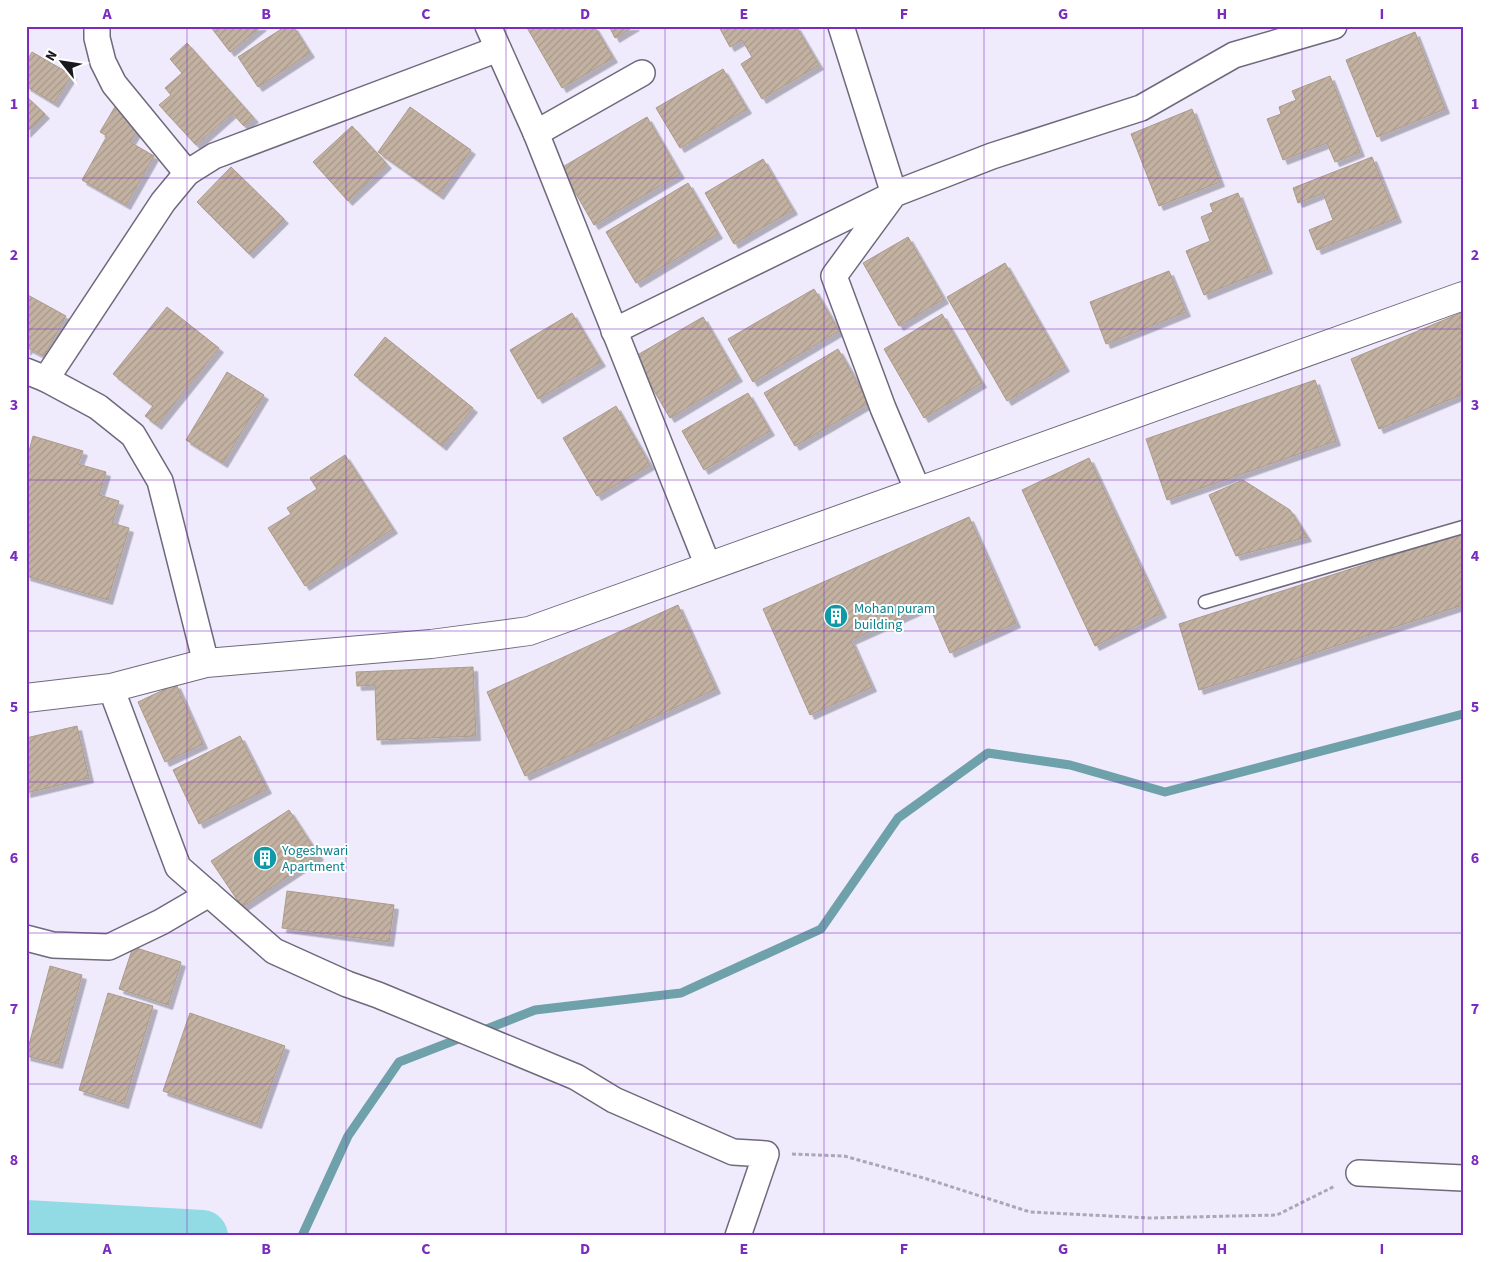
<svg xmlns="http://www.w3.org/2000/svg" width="1489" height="1262" viewBox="0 0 1489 1262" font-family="'Source Sans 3',sans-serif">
	<defs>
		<pattern id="building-hatch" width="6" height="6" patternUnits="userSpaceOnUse" patternTransform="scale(1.25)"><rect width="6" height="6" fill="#c3b2a2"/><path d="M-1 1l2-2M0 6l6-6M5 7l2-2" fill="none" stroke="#a7988b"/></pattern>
		<filter id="shadow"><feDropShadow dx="4.5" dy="4.5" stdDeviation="0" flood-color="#0004"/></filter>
	</defs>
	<rect width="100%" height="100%" fill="#f0ebfc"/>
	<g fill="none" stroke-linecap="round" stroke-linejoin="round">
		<g stroke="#6ea1aa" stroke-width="9">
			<polyline points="479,1032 535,1010 681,993 821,929 898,818 988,753 1070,765 1165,792 1463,714"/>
			<polyline points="302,1236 348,1136 399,1062 466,1036"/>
		</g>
		<polyline stroke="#92dbe5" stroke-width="52" points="26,1226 202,1236"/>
	</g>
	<g fill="url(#building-hatch)" stroke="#ac9b8b" filter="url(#shadow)">
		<polygon points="210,26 262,26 230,52"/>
		<polygon points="286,26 293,26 310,53 258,87 238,57"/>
		<polygon points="526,26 594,26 613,58 562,88"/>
		<polygon points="609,26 635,26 615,38"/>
		<polygon points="796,26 819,65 762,99 741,64 752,57 742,40 730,47 719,27"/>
		<polygon points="1415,32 1445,109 1377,137 1346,60"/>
		<polygon points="187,43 254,118 244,126 232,113 196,145 159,105 171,95 165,88 182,73 170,59"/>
		<polygon points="32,52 72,75 54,103 26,86 26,62"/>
		<polygon points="723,69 747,109 680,148 656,108"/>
		<polygon points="1330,76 1360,152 1335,162 1327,143 1283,160 1267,119 1281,114 1279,107 1296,100 1292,91"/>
		<polygon points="26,96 45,114 26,133"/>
		<polygon points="119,100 130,107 124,118 139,127 130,142 154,156 126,205 82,180 107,136 100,132"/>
		<polygon points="410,107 471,150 439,195 378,152"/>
		<polygon points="1192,109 1220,182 1159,206 1131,134"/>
		<polygon points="647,117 680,174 594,225 561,168"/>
		<polygon points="352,126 387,164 348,201 313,162"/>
		<polygon points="1372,157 1397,218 1317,250 1309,230 1333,220 1323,193 1298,203 1293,188"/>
		<polygon points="763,159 793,210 734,244 705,193"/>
		<polygon points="231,167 284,219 249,254 197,202"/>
		<polygon points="688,183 718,234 636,283 606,232"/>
		<polygon points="1238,193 1268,269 1204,295 1186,251 1210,241 1201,217 1213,212 1210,204"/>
		<polygon points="908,237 944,299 899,326 863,263"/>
		<polygon points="1005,263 1065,367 1007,401 947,297"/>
		<polygon points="1169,271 1186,312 1106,344 1090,302"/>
		<polygon points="814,289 839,331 753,382 728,339"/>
		<polygon points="26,294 66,316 44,356 28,348 26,351"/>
		<polygon points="167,307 219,348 157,425 145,416 153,406 113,374"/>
		<polygon points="1463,312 1463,394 1379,429 1351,359"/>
		<polygon points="572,313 601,362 538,399 510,350"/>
		<polygon points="942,314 982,383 924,418 884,349"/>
		<polygon points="703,317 738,377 670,418 634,357"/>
		<polygon points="385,337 473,408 442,446 354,375"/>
		<polygon points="838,349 869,403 795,446 764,393"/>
		<polygon points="227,372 264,395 223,463 186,440"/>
		<polygon points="1315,380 1336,441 1167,500 1146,439"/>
		<polygon points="748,393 770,431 704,470 682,431"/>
		<polygon points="616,406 650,465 597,496 563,438"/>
		<polygon points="33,436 83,451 78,464 106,472 99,495 119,501 112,523 129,528 108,600 26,576 26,454 28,455"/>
		<polygon points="345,455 393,529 305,586 268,528 291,514 287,508 317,489 310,478"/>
		<polygon points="1089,458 1162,613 1095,646 1022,490"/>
		<polygon points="1243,480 1290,510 1307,537 1236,556 1209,495"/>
		<polygon points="969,517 1016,623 950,653 929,605 851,640 872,687 810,715 763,609"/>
		<polygon points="1463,533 1463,605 1199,690 1179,624"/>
		<polygon points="678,605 716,689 525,776 487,692"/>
		<polygon points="473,667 476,736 377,740 375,685 357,686 356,672"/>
		<polygon points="176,684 203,744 165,762 138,702"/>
		<polygon points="77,726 89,778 26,793 26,738"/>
		<polygon points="240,736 267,789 199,824 173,770"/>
		<polygon points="289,810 319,856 242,907 211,861"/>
		<polygon points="287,891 394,905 389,942 282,928"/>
		<polygon points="133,947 181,962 168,1005 119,989"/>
		<polygon points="50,966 82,975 58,1064 26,1056"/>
		<polygon points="108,993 153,1006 124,1104 79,1090"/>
		<polygon points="190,1013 285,1046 257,1124 163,1091"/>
	</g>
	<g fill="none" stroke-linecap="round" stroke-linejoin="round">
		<g stroke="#6f697c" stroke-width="15">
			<polyline id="service" points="1205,602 1463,527"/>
		</g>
		<g stroke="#6f697c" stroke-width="28">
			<g id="minor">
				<polyline points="97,26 97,38 103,62 114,84 187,173"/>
				<polyline points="488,26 536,133 708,566"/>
				<polyline points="536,133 642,73"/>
				<polyline points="614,331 894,194 841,26"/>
				<polyline points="26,371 46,379 98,407 133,435 160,481 206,663"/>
				<polyline points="46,379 163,202 187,173 214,156 498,49"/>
				<polyline points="918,491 883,408 834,276 894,194 992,156 1141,108 1234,55 1334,26"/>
				<polyline points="111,688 178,867 274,951 347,984 378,995 576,1077 614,1100 733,1152 766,1154 738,1236"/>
				<polyline points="26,938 53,945 109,947 161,922 209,894"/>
				<polyline points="1359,1173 1463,1178"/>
			</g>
		</g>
		<g stroke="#6f697c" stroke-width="30">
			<polyline id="tertiary" points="26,698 111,688 206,663 431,644 529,631 1463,296"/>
		</g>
		<polyline stroke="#aba7b4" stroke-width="3" stroke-dasharray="4 2.5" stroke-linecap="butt" points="792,1154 844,1156 927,1179 1030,1212 1150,1218 1277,1215 1335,1186"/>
		<use href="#service" stroke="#fff" stroke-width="12"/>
		<use href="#minor" stroke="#fff" stroke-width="25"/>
		<use href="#tertiary" stroke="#fff" stroke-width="28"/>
	</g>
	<path fill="none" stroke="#7b2cbf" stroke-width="1" stroke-opacity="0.55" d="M187 26V1236M346 26V1236M506 26V1236M665 26V1236M824 26V1236M984 26V1236M1143 26V1236M1302 26V1236M26 178H1463M26 329H1463M26 480H1463M26 631H1463M26 782H1463M26 933H1463M26 1084H1463"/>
	<defs>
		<g id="building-disc" transform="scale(1.25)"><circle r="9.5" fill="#0f9aa8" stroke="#fff"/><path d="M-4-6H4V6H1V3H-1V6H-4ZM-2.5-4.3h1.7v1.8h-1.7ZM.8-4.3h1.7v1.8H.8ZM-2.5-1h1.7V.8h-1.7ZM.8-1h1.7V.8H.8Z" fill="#fff"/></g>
	</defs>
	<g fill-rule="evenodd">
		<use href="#building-disc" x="836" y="616"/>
		<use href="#building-disc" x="265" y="858"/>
	</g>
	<g text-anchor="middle" stroke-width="4" stroke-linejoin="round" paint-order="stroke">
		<g font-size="14" fill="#0d838f" stroke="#fff" text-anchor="start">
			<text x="854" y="613">Mohan puram<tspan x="854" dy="16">building</tspan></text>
			<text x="282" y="855">Yogeshwari<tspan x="282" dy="16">Apartment</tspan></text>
		</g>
	</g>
	<rect width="1489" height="1262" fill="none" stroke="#ffffff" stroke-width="55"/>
	<g transform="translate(62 62) rotate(300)" stroke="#ffffff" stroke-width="4" paint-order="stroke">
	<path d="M0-4L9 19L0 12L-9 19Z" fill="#1b1920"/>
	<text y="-8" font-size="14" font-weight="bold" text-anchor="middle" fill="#1b1920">N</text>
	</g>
	<rect x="28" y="28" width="1434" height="1206" fill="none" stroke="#7b2cbf" stroke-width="2"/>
	<g font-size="16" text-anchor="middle" font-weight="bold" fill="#7b2cbf">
		<text x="107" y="19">A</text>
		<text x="266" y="19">B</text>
		<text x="426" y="19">C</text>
		<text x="585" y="19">D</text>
		<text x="744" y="19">E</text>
		<text x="904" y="19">F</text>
		<text x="1063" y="19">G</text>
		<text x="1222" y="19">H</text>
		<text x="1382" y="19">I</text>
		<text x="14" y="109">1</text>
		<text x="1475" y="109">1</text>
		<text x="14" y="260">2</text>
		<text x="1475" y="260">2</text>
		<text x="14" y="410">3</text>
		<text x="1475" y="410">3</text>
		<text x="14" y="561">4</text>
		<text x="1475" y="561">4</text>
		<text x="14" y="712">5</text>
		<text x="1475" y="712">5</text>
		<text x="14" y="863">6</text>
		<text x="1475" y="863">6</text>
		<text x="14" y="1014">7</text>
		<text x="1475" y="1014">7</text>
		<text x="14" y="1165">8</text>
		<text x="1475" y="1165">8</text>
		<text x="107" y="1254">A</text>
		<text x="266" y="1254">B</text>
		<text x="426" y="1254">C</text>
		<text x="585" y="1254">D</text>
		<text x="744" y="1254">E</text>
		<text x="904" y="1254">F</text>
		<text x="1063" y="1254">G</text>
		<text x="1222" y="1254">H</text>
		<text x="1382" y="1254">I</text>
	</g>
</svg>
